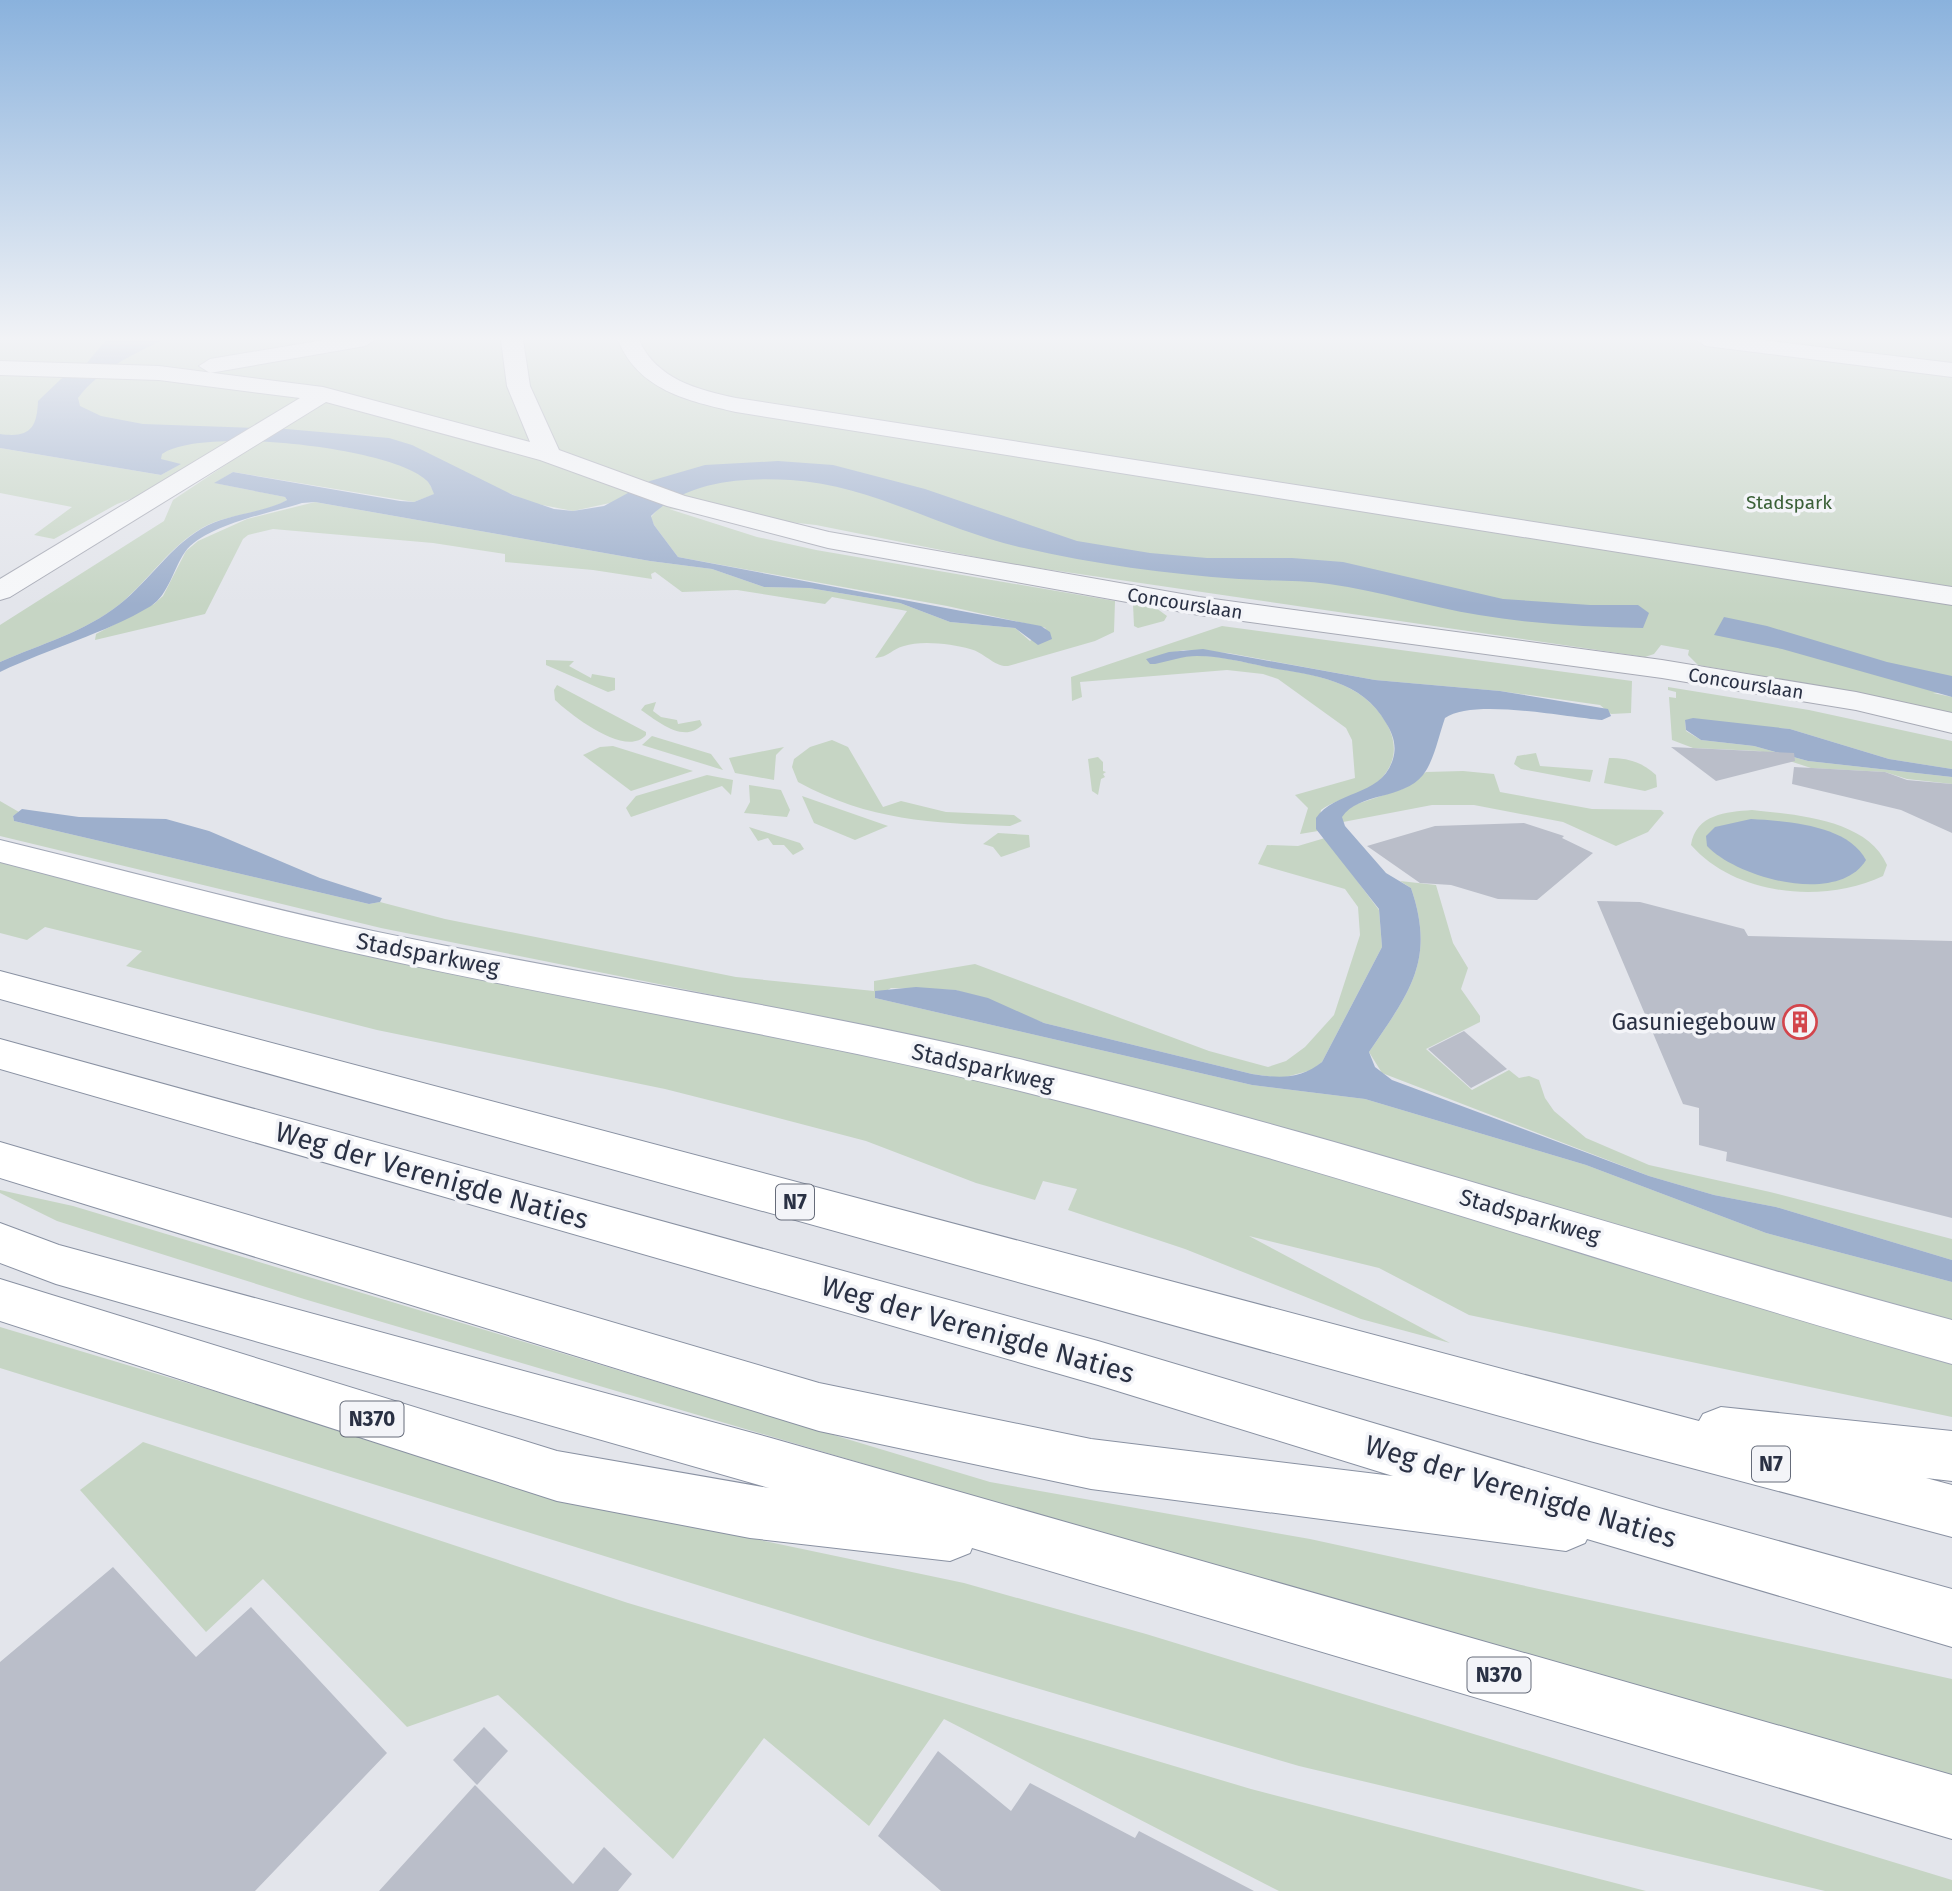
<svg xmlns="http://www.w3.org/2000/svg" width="1952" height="1891" viewBox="0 0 1952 1891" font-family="'Fira Sans',sans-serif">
	<rect width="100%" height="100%" fill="#e3e5eb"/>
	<g fill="#c6d5c4">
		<path d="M0 340H1952V692L1933 693 1952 697V715L1863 693 1698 665 1688 655 1689 650 1661 645 1654 654 1645 657 1011 564 816 525 669 509 757 537 816 550 1115 601 1114 632 1095 641 1008 666C994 667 984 652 970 649 953 644 921 640 904 646 892 649 889 657 875 658L907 611 832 597 825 604 737 590 682 592 655 572 651 574 652 579 593 570 505 562V554L433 543 273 529 248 535 243 539 205 614 95 640 96 634 154 604 163 596 186 551 198 541 247 519 315 502 650 561 712 569 764 587 809 588 900 603 950 622 1015 628 1030 641 1046 628 947 606 678 557 654 525 651 517 658 509 610 503 573 511 532 503 509 493 430 485 435 494 414 502 233 472 215 483 285 497 287 500C262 515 228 513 202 528 169 547 149 580 120 604 85 632 41 644 0 662V625L164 521 173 500 227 464 117 504 54 539 34 535 72 507 0 493V448L161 475 180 464 0 436Z"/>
		<polygon points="1133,604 1156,608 1167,616 1164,621 1138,628 1134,626"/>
		<path d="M1222 626 1632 681 1631 713 1611 714 1600 705 1500 691 1375 680 1228 653 1184 650 1146 659C1165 658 1185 655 1204 656 1225 657 1247 663 1268 667 1313 675 1362 680 1387 724 1396 741 1397 758 1385 774 1370 795 1340 796 1321 810L1318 831 1300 834 1308 808 1295 795 1355 778 1352 740 1346 728 1278 679 1263 674 1227 670 1080 682 1082 697 1072 701 1071 677Z"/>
		<polygon points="546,660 574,661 569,666 591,678 592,674 615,678 615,690 608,692 546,665"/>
		<path d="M557 685 646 732V735C626 758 572 716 555 700L554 690Z"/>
		<polygon points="1668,687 1809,710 1952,741 1952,769 1889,759 1790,729 1685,720 1686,731 1701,740 1754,746 1808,761 1952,777 1952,784 1907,779 1885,772 1811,768 1759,751 1693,748 1672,740 1669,697 1676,698 1676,692 1668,690"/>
		<path d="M656 702 653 711 661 717 677 720 678 724 700 720 702 725C684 744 657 721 641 710L645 705Z"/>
		<polygon points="652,736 711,754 723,770 642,745"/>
		<path d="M832 740 848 747 883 807 901 801 946 812 1014 815 1022 821 1010 826C931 823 870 821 798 782L792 767 794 759 810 747Z"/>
		<polygon points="613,746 693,771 631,791 583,755 600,747"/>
		<polygon points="784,747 776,755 774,780 735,773 729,758"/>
		<polygon points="1536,753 1540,766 1593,770 1590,782 1521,769 1514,764 1517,756"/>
		<polygon points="1098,757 1103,762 1103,771 1106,772 1103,774 1105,777 1101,779 1098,795 1092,791 1088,759"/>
		<path d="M1609 758C1628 758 1642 762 1656 775L1657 787 1645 791 1604 783Z"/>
		<polygon points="1463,771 1494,774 1500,792 1592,809 1661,810 1664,813 1648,832 1616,846 1563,822 1474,805 1432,805 1343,822 1341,817 1348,807 1405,788 1426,772"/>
		<polygon points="707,775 733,780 731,795 722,786 631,817 626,808 636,796"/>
		<polygon points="749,785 781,790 790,810 787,817 744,813 750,802"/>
		<polygon points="802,796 888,826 855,840 814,823"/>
		<polygon points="0,801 19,812 13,816 14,821 369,904 380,902 445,919 736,977 874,991 874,981 975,964 1209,1051 1268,1067 1286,1061 1305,1047 1334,1015 1360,935 1358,907 1345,889 1258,864 1267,845 1298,846 1325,838 1379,910 1382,947 1322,1062 1312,1070 1282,1078 1252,1074 1044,1023 956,990 891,988 875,998 1252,1085 1365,1099 1586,1165 1766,1233 1952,1282 1952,1333 1539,1202 1243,1117 777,1008 381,928 0,836"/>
		<path d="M1752 810C1796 815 1867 819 1887 865L1883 876C1823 904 1736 896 1691 845 1696 814 1726 812 1752 810Z"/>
		<polygon points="749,827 800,843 804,849 793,855 784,845 773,845 768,838 758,841"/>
		<polygon points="998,833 1029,835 1030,847 1001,857 993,847 983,844"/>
		<polygon points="0,860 1126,1110 1952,1360 1952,1417 1469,1315 1379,1268 1249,1236 1450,1343 1361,1319 1185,1249 1068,1210 1077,1189 1043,1181 1035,1200 976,1183 866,1141 744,1109 665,1089 377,1030 126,966 142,951 45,927 27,940 0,933"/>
		<path d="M1400 881 1436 885 1453 943 1468 968 1461 989 1480 1016V1022L1426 1049 1472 1090 1509 1070 1519 1078 1529 1076 1539 1080 1545 1098 1554 1111 1586 1138 1649 1165 1770 1192 1952 1239V1260L1776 1207 1714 1195 1649 1176 1382 1073 1369 1052C1409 993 1436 961 1411 888Z"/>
		<polygon points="0,1190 73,1206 990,1482 1310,1539 1952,1679 1952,1784 304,1299 57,1221 0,1193"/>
		<polygon points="0,1327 362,1435 689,1525 964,1583 1146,1634 1952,1880 1952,1891 1825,1891 1299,1766 871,1639 0,1368"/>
		<polygon points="143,1442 628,1603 1251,1789 1646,1891 1279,1891 944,1719 869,1826 764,1738 673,1859 498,1695 407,1727 263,1579 206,1632 80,1490"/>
	</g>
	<g fill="#9dafcc">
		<path d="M106 340H162C131 356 100 369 78 398L80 406 101 416 143 424 286 429 389 438 412 445 513 495 554 509 573 511 604 506 650 481 705 465 778 461 833 465 925 489 1077 541 1150 553 1207 558H1292L1343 562 1503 599 1590 605H1638L1649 613 1643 628C1588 627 1533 624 1479 615 1429 607 1380 591 1329 584 1299 580 1269 581 1239 579 1167 574 1094 564 1024 548 945 531 872 485 791 480 743 477 687 481 651 516L654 525 678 557 1041 626 1050 632 1052 639 1038 645 1015 628 950 622 900 603 809 588 764 587 712 569 650 561 315 502 302 503C270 513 205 525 185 552 173 569 169 594 151 606 104 634 50 648 0 672V662C41 644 85 632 120 604 150 580 169 548 201 529 228 513 261 514 287 500L285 497 214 483 233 472 400 501 414 502 434 494C432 489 430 483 426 480 391 447 201 426 162 454L161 459 181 464 161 475 0 448V434C29 438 37 429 38 401L61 379 86 364Z"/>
		<polygon points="1724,617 1767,626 1887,662 1952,676 1952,697 1782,649 1714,635"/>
		<path d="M1203 649 1375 680 1500 691 1608 709 1611 716 1602 720C1565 717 1473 698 1445 718 1439 735 1434 761 1423 775 1403 800 1359 792 1342 817L1345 826 1386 873 1411 888C1436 961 1409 993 1369 1052L1375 1067 1392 1080 1649 1176 1714 1195 1776 1207 1952 1260V1282L1766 1233 1586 1165 1365 1099 1252 1085 875 998V991L916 987 956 990 988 998 1044 1023 1252 1074C1278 1078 1300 1080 1322 1062L1382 947 1379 909 1316 829V818C1335 790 1382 797 1393 759 1397 746 1393 734 1386 723 1362 679 1311 675 1266 667 1243 662 1220 656 1197 656 1183 656 1169 661 1155 664H1150L1146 659 1169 652Z"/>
		<polygon points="1693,718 1790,729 1889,759 1952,769 1952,777 1808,761 1754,746 1701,740 1686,730 1685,720"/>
		<polygon points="22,809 79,817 166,819 209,831 320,878 382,898 380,902 369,904 14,821 13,816"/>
		<path d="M1751 819C1787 821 1848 825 1866 860 1838 906 1737 878 1707 846L1706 836 1715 827Z"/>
	</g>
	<g fill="#babec9">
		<polygon points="1671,747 1794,753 1795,761 1716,781"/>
		<polygon points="1794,767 1885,772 1907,780 1952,784 1952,833 1901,810 1792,784"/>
		<polygon points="1524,823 1564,836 1562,838 1593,853 1537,900 1498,899 1451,885 1420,883 1367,846 1435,826"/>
		<polygon points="1597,901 1640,902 1744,929 1748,936 1952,941 1952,1218 1726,1161 1727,1152 1699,1145 1699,1108 1683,1104"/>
		<polygon points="1464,1031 1507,1069 1471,1088 1428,1049"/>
		<polygon points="113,1567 196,1657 251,1607 387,1753 255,1891 0,1891 0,1662"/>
		<polygon points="484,1727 508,1751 477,1785 453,1760"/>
		<polygon points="938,1751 1011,1811 1030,1783 1135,1838 1139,1831 1254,1891 941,1891 878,1836"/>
		<polygon points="475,1785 573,1884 604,1847 632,1874 618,1891 379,1891"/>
	</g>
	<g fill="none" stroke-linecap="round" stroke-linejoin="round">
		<g stroke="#a8abb6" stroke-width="2">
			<g id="minor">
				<polygon points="324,340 375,340 365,346 210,373 199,366 210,359"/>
				<polygon points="501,340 523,340 530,386 559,450 685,496 829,532 1199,597 1662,660 1856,692 1952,713 1952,733 1856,710 1662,678 1199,615 828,548 667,506 540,460 326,402 10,597 0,600 0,579 300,398 159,380 0,375 0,361 159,366 323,387 530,442 507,386"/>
				<path d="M618 340H639C656 379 698 390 736 398L1952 587V605L736 412C688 401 638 390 618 340Z"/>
				<polygon points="1696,340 1762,340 1952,363 1952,377 1706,346"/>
			</g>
		</g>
		<g stroke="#a2a8b7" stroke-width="2">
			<path id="major" d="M0 840C124 870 248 904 373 931 591 977 811 1009 1027 1061 1339 1135 1643 1238 1952 1320V1364C1643 1278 1340 1170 1028 1093 812 1039 591 1005 373 957 248 930 124 894 0 862Z"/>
		</g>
		<g stroke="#8991a2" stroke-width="2">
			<g id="highway">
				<polygon points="0,971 1699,1421 1703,1414 1721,1407 1952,1431 1952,1481 1926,1478 1952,1485 1952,1537 1590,1441 0,999"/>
				<polygon points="0,1039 1098,1341 1659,1508 1952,1589 1952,1647 1587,1539 1585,1543 1566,1551 1091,1489 819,1431 0,1178 0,1142 819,1383 1091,1439 1393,1476 1098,1385 0,1069"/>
				<polygon points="0,1223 59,1245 771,1438 1952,1775 1952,1839 972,1548 970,1553 950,1561 750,1538 557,1501 0,1321 0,1279 557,1451 769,1488 56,1284 0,1263"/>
			</g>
		</g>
		<use href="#minor" fill="#f6f7f9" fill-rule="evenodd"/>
		<use href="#major" fill="#fff" fill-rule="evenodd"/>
		<use href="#highway" fill="#fff" fill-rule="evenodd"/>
	</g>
	<linearGradient id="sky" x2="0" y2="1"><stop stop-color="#8ab2dd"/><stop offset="0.56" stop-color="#f2f3f6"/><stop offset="1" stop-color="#f2f3f6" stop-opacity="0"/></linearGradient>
	<rect width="1952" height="605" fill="url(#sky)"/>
	<defs>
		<g id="building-ring" transform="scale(1.75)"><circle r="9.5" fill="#f3f4f8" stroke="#d3454c" stroke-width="1.5"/><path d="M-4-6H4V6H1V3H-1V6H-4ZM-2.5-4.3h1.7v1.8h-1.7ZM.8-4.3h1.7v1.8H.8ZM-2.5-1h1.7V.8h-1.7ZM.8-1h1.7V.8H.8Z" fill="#d3454c"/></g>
	</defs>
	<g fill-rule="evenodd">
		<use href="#building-ring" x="1800" y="1022"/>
	</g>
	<g text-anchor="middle" stroke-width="7" stroke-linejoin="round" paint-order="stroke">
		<g font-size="19" fill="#3a6037" stroke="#f3f4f8">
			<text x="1789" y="509">Stadspark</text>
		</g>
		<g font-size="19" fill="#2a3144" stroke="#f3f4f8">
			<text transform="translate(1185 603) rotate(9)" y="7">Concourslaan</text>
			<text transform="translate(1746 683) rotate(9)" y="7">Concourslaan</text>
		</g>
		<g fill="#f3f4f8" stroke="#666c7a" stroke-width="2">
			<rect x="776" y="1184.5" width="38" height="35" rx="5"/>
			<rect x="340.5" y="1401.5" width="63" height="35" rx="5"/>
			<rect x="1752" y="1446.5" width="38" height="35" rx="5"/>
			<rect x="1467.5" y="1657.5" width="63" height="35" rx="5"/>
		</g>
		<g font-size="21" font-weight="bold" fill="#2a3144">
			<text x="795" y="1209">N7</text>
			<text x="372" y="1426">N370</text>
			<text x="1771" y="1471">N7</text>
			<text x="1499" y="1682">N370</text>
		</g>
		<g font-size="23" fill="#2a3144" stroke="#f3f4f8">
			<text transform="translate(428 954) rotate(11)" y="8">Stadsparkweg</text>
			<text transform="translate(983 1067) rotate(13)" y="8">Stadsparkweg</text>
			<text transform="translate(1530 1216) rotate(16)" y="8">Stadsparkweg</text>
		</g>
		<g font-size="23" fill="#2a3144" stroke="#f3f4f8" text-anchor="end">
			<text x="1776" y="1030">Gasuniegebouw</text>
		</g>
		<g font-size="28" fill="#2a3144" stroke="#f3f4f8">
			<text transform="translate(432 1175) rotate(16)" y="10">Weg der Verenigde Naties</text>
			<text transform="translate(978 1329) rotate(16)" y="10">Weg der Verenigde Naties</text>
			<text transform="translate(1521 1491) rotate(17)" y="10">Weg der Verenigde Naties</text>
		</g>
	</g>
</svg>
